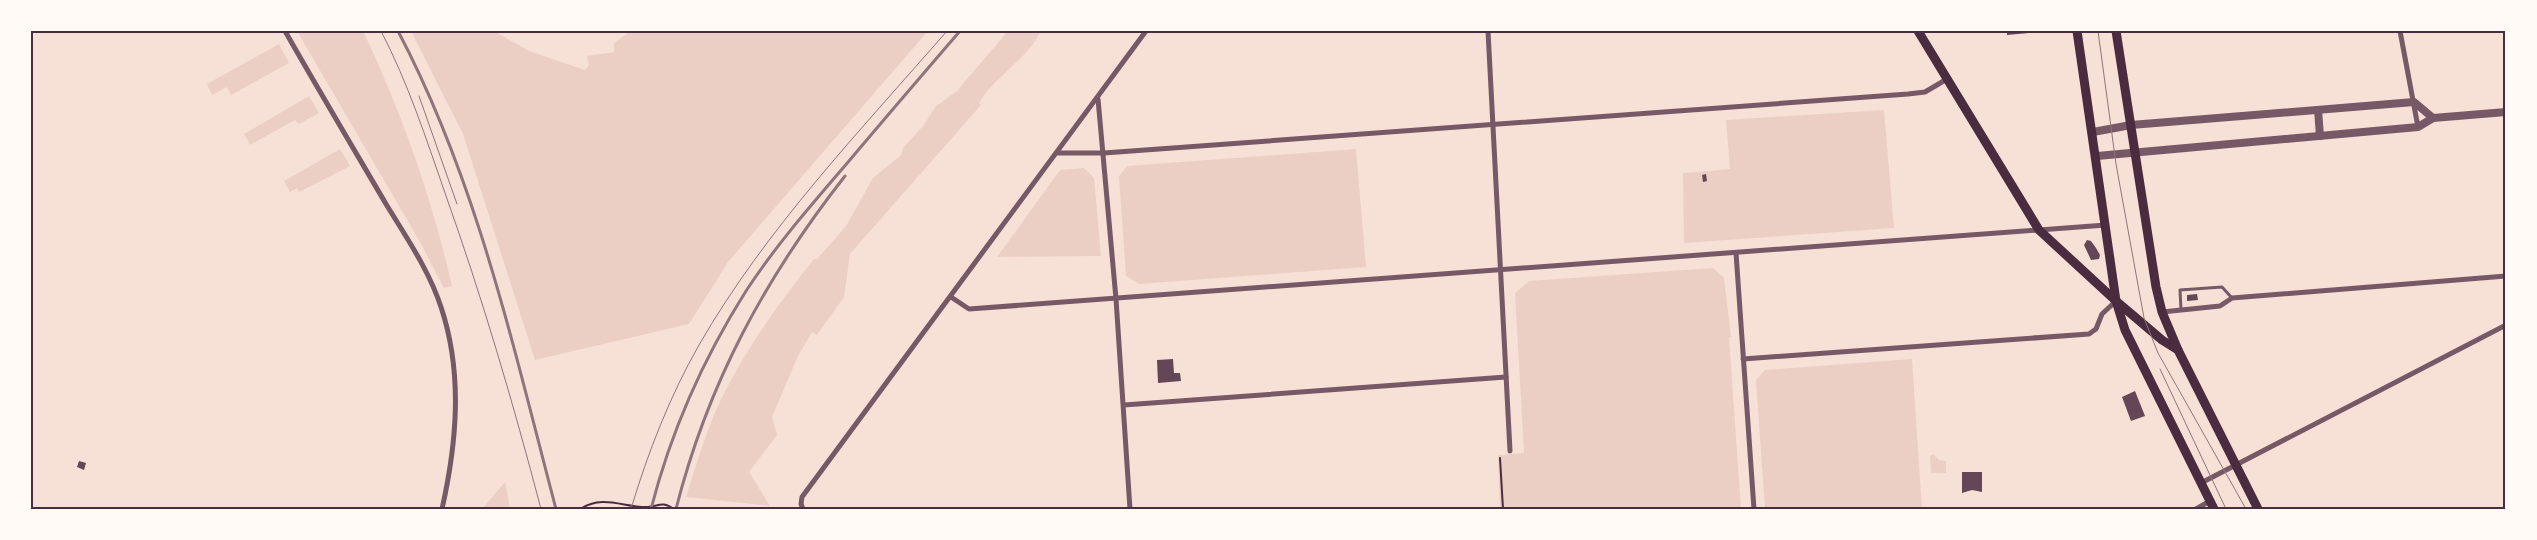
<svg xmlns="http://www.w3.org/2000/svg" width="2537" height="540" viewBox="0 0 2537 540" font-family="'DM Sans',sans-serif">
	<rect width="100%" height="100%" fill="#f7e1d7"/>
	<g fill="#ebcfc5">
		<path d="M297 31H363C402 113 432 198 452 286L444 288 420 242Z"/>
		<polygon points="411,31 494,31 529,51 585,70 589,65 587,56 614,52 614,43 631,31 928,31 728,262 689,324 535,360 463,134"/>
		<path d="M1008 31H1041C1027 60 995 76 979 103L981 105 850 254 844 297 817 335 812 332 798 356 772 417 777 435 749 472 770 506 686 497C695 468 704 439 716 410 741 356 777 305 814 259H817L846 226 873 178 901 155 903 148 923 126 936 106 956 92Z"/>
		<polygon points="279,44 289,63 231,95 227,87 212,95 207,84"/>
		<polygon points="309,96 319,113 299,124 295,120 250,145 244,134"/>
		<polygon points="1884,110 1894,228 1684,243 1683,173 1730,169 1726,120"/>
		<polygon points="340,149 350,166 299,192 297,188 290,192 284,181"/>
		<polygon points="1356,149 1366,267 1139,284 1126,276 1119,176 1127,166"/>
		<polygon points="1084,168 1094,178 1101,256 997,257 1060,170"/>
		<polygon points="1713,268 1724,278 1731,337 1729,337 1741,509 1500,509 1498,455 1524,453 1515,293 1529,281"/>
		<polygon points="1912,359 1922,509 1765,509 1756,380 1765,370"/>
		<polygon points="1933,454 1939,460 1946,461 1946,473 1931,473 1930,456"/>
		<polygon points="505,482 510,509 482,509"/>
	</g>
	<g fill="#644757">
		<polygon points="2007,31 2029,31 2029,33 2007,35"/>
		<polygon points="1706,174 1707,181 1703,182 1702,175"/>
		<polygon points="2087,240 2091,241 2096,248 2100,255 2099,259 2091,260 2084,245"/>
		<polygon points="2197,294 2198,300 2187,301 2187,295"/>
		<polygon points="1173,359 1174,373 1180,373 1181,381 1158,383 1157,360"/>
		<polygon points="2135,391 2145,416 2131,421 2122,397"/>
		<polygon points="79,461 86,463 84,470 77,467"/>
		<polygon points="1962,472 1982,472 1982,492 1972,490 1962,493"/>
	</g>
	<g fill="none" stroke-linecap="round" stroke-linejoin="round">
		<g stroke="#4a2c40" stroke-width="2">
			<polyline points="1500,458 1503,509"/>
			<path d="M580 509C604 494 624 508 648 507 658 506 664 501 673 509"/>
			<polyline points="685,509 702,509"/>
		</g>
		<polyline stroke="#755966" stroke-width="3" points="2181,310 2180,290 2222,287 2232,298"/>
		<g stroke="#755966" stroke-width="5">
			<path d="M285 31C318 89 352 146 386 204 406 237 429 270 441 307 463 373 457 442 442 509"/>
			<polyline points="1488,31 1510,451"/>
			<polyline points="2400,31 2418,127"/>
			<polyline points="1098,99 1116,299 1130,509"/>
			<polyline points="1058,153 1104,153 1908,94 1925,92 1947,79"/>
			<polyline points="1736,253 1754,509"/>
			<polyline points="951,297 969,309 2106,225"/>
			<polyline points="2162,312 2220,306 2232,298 2506,276"/>
			<polyline points="1743,359 2089,334 2096,329 2102,314 2116,301"/>
			<polyline points="1124,405 1506,377"/>
			<polyline points="2201,483 2506,325"/>
			<polyline points="803,509 801,504 802,497 1146,31"/>
			<polyline points="2196,509 2210,501"/>
			<polyline points="2504,509 2506,508"/>
		</g>
		<g stroke="#755966" stroke-width="8">
			<polyline points="2318,110 2320,136"/>
			<polyline points="2093,132 2131,125 2414,102 2433,118"/>
			<polyline points="2097,156 2418,127 2433,118 2506,112"/>
		</g>
		<g stroke="#4a2c40" stroke-width="9">
			<polyline points="2077,31 2116,301"/>
			<polyline points="2116,31 2156,287 2162,312 2178,350"/>
		</g>
		<g stroke="#4a2c40" stroke-width="9">
			<polyline points="1918,31 2039,230 2116,301 2162,340 2178,350 2258,509"/>
			<polyline points="2116,301 2125,330 2214,509"/>
		</g>
		<g stroke="#8f747c" stroke-width="1">
			<path d="M381 31C408 83 426 138 445 193 482 297 513 402 541 509"/>
			<polyline points="2098,31 2116,164 2144,318 2158,353 2246,509"/>
			<polyline points="419,96 457,204"/>
			<polyline points="2160,369 2226,509"/>
			<path d="M631 509C648 452 670 396 699 345 765 230 860 131 947 31"/>
		</g>
		<g stroke="#8f747c" stroke-width="3">
			<path d="M398 31C477 181 513 346 556 509"/>
			<path d="M651 509C671 431 703 359 746 291 776 245 813 203 849 161 886 117 923 74 960 31"/>
			<path d="M676 509C708 383 765 278 845 176"/>
		</g>
	</g>
	<rect width="2537" height="540" fill="none" stroke="#fffaf5" stroke-width="65"/>
	<rect x="32" y="32" width="2472" height="476" fill="none" stroke="#4a2c40" stroke-width="2"/>
</svg>
